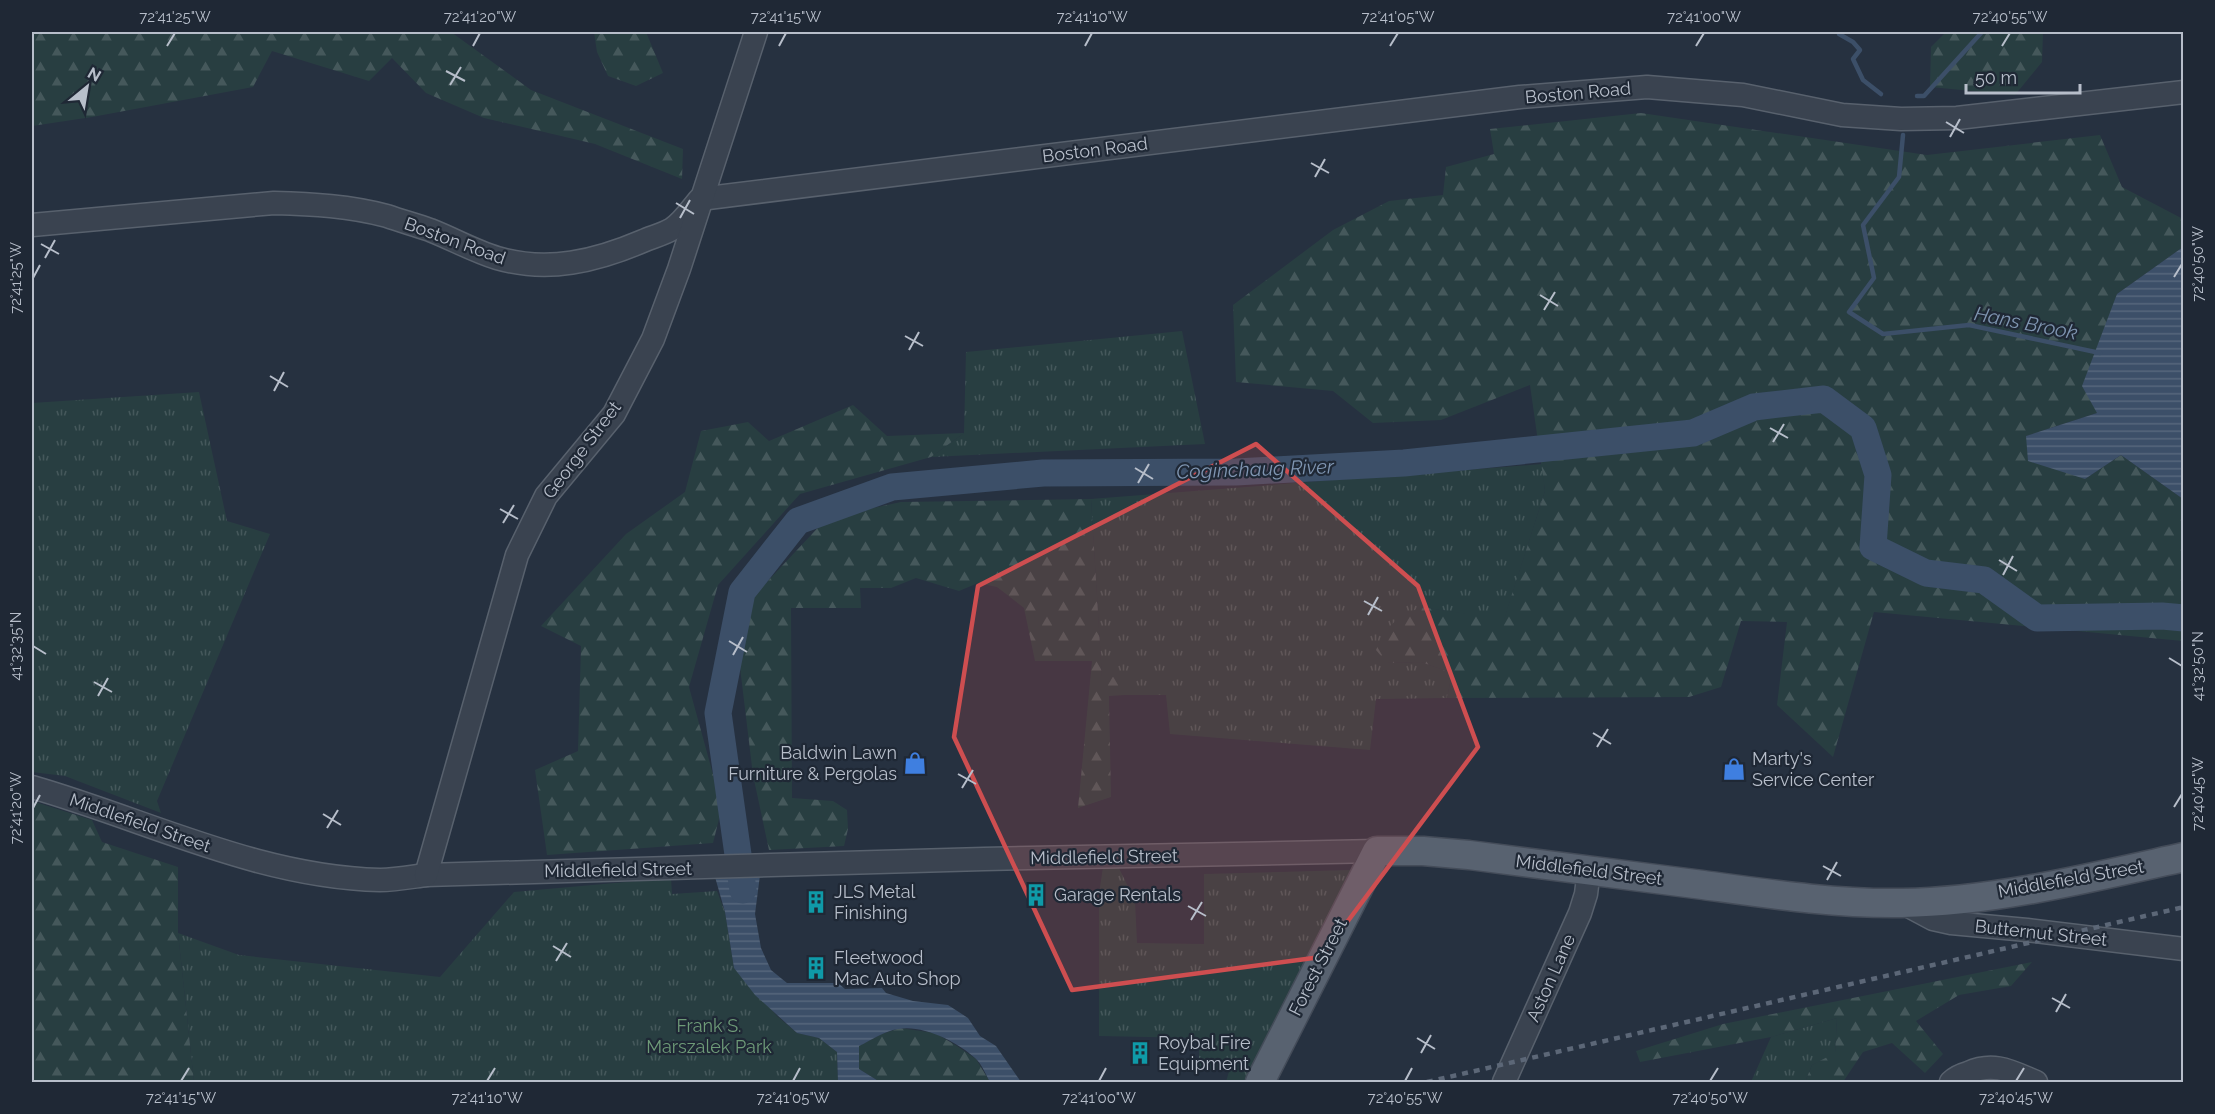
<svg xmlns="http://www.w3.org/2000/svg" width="2215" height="1114" viewBox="0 0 2215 1114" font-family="Raleway,sans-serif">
	<defs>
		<pattern id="grass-tufts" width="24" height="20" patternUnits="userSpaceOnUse" patternTransform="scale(1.5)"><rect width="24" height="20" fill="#283e41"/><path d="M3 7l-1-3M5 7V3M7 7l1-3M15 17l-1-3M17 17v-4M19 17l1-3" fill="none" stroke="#45585b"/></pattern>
		<pattern id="forest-firs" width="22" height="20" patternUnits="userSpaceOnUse" patternTransform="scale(1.5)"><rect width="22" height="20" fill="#283e41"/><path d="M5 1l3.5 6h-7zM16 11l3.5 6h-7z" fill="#45585b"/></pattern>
		<pattern id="water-rules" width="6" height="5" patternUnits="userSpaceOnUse" patternTransform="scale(1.5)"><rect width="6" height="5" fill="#3c4f68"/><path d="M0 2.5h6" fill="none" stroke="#56677c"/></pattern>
	</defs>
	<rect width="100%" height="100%" fill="#263140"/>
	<g fill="url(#grass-tufts)">
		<polygon points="1182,331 1205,444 931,457 964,433 966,352"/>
		<polygon points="199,392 227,521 270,534 157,801 161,813 65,776 32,772 32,403"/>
		<polygon points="1542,464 1545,491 1504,620 1421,607 1387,663 1421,662 1452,673 1447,698 1376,699 1370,750 1170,734 1166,695 1125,695 1125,677 1102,678 1091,499"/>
		<polygon points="1116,862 1135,901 1137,943 1204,944 1204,874 1350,870 1349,881 1247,1082 1226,1082 1230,1068 1199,1070 1199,1038 1099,1036 1099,894 1103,867"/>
		<polygon points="671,878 672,894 717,891 725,912 734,968 777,1016 797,1033 819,1038 837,1052 838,1082 194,1082 178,933 239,955 440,977 514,892"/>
		<polygon points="1837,1018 1835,1054 1812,1065 1805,1082 1751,1082 1771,1037"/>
	</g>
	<g fill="url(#forest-firs)">
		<polygon points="32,32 451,32 531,90 683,149 682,179 595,144 484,118 426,93 392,58 369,81 272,51 253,87 92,117 32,126"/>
		<polygon points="594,32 646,32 663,73 636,86 608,76 597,52"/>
		<polygon points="1946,32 2043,32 2042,62 2015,95 1930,87 1931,47"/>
		<polygon points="1641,113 1927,155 2100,135 2122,187 2183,219 2183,247 2117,294 2097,413 2026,436 2085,479 2121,455 2183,499 2183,641 1874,612 1833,757 1777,705 1787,622 1741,621 1721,687 1689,697 1447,698 1452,673 1421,662 1387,663 1376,650 1384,633 1398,618 1421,607 1504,619 1545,491 1530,385 1441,420 1373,423 1333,391 1236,382 1233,305 1333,230 1389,201 1443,195 1446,167 1494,154 1490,129"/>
		<polygon points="853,405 887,436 964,433 931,457 800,494 718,585 689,687 722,807 713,843 547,855 535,770 578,751 581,646 541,626 626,534 685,492 701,431 748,422 769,441"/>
		<polygon points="1091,499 1102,677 1125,677 1125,695 1109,696 1111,797 1078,808 1092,661 1035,661 1024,608 997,587 978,583 959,591 916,578 891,588 860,588 861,608 791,608 792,798 833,801 847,810 848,829 844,846 769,850 753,775 739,659 752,598 827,518 901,502"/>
		<polygon points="32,801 92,820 102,842 178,867 178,933 194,1082 32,1082"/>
		<polygon points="2032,962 2011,986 1959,995 1916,1021 1943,1054 1925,1073 1892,1043 1863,1052 1843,1082 1805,1082 1812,1065 1835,1053 1837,1018 1771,1037 1640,1062 1636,1051 1723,1024"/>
		<polygon points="900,1028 935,1033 957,1046 976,1059 990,1082 880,1082 859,1069 859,1046 882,1034"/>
	</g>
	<g fill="url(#water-rules)">
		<polygon points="2183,247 2183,499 2121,455 2085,479 2028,461 2026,436 2097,413 2082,386 2117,294"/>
		<path d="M760 875 755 914 761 948 771 970 787 983H838L845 989 882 988 886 993 913 1001 948 1005 968 1018 980 1036 996 1046 1021 1082H990C986 1075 982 1064 975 1058 958 1042 922 1024 898 1029 884 1031 872 1040 859 1046V1069L880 1082H893H838L837 1052 819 1038 797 1033 755 995 734 968 725 912 715 877Z"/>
	</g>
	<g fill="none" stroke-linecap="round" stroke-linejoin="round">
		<g stroke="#3c4f68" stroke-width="4.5">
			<polyline points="1839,32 1839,34 1853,42 1860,50 1853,59 1863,80 1881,94"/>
			<polyline points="1917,96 1924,96 1982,32"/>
			<polyline points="1903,135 1899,177 1863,225 1874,278 1849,312 1883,334 1969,325 2100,353"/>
		</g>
		<polyline stroke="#3c4f68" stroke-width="27" points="743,890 718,713 742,592 798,521 892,487 1043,473 1236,472 1404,463 1693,433 1754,407 1824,399 1863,428 1878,475 1873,547 1926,573 1984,580 2037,618 2162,616 2184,618"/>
		<g stroke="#58616d" stroke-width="25">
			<g id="minor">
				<path d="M32 225 274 203C312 204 350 206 387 216 401 221 416 225 430 230 453 239 474 251 497 258 548 273 596 261 643 241 652 237 664 234 672 229 683 222 692 208 700 199L1520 97 1647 87 1743 95 1842 115 1901 119 1957 118 2184 92"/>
				<path d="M32 787C147 820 258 877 380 880 395 880 411 877 426 875L984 859 1377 851"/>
				<polyline points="426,875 517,555 546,496 614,414 653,339 679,269 756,32"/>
				<polyline points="1903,903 1933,919 1951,923 2027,930 2184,949"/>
				<polyline points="1504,1082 1580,913 1586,894 1589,870"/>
				<path d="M1951 1082C1956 1077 1961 1075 1968 1073 1994 1061 2012 1072 2036 1082"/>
			</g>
		</g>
		<g stroke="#444c59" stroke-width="31">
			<path id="major" d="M1260 1082 1377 851H1423L1469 855C1547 865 1625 875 1703 885 1769 894 1835 904 1902 903 1993 902 2094 877 2184 857"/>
		</g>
		<use href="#minor" stroke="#3a4350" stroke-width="22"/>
		<use href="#major" stroke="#586270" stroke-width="28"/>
		<polyline stroke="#5c6777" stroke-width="4.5" stroke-dasharray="6 6" stroke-linecap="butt" points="1427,1082 2184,907"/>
	</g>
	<path fill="#ce4e50" fill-opacity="0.2" stroke="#ce4e50" stroke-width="4.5" stroke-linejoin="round" d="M1256 444 1418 586 1478 747 1321 957 1072 990 954 737 978 586Z"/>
	<path fill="none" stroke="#b7beca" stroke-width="2" d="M167 46 175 33M473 46 480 33M779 46 786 33M1085 46 1092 33M1390 46 1398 33M1696 46 1704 33M2002 46 2010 33M446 71 465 81M450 85 461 67M1946 122 1964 133M1950 137 1960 119M1311 163 1329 173M1315 177 1325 159M676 203 694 214M680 218 690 200M41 244 59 254M45 258 55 240M2174 277 2182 264M33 278 40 265M1540 295 1558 306M1544 310 1555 292M905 336 923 346M909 350 919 332M270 376 288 387M274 391 284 372M1770 428 1788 438M1773 442 1784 424M1135 468 1153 479M1138 483 1149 464M500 509 518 519M503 523 514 505M1999 560 2017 571M2003 575 2013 556M1364 601 1382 611M1368 615 1378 597M729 641 747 652M33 646 46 654M733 655 743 637M2169 658 2182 666M94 682 112 692M98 696 108 678M1593 733 1611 744M1597 747 1608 729M958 774 976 784M962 788 973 770M2174 807 2182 794M33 808 40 795M323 814 341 825M327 828 338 810M1823 866 1841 876M1827 880 1837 862M1188 906 1206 916M1191 920 1202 902M553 946 571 957M556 961 567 943M2052 998 2070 1008M2056 1012 2066 994M1417 1038 1435 1049M1421 1053 1431 1035M181 1081 189 1068M487 1081 495 1068M793 1081 800 1068M1099 1081 1106 1068M1405 1081 1412 1068M1710 1081 1718 1068M2016 1081 2024 1068"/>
	<defs>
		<g id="shop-bare" transform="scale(1.8)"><path d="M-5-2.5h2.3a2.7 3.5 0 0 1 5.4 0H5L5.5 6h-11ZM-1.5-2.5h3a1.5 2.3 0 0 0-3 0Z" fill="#3f7fe0" stroke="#1f2835" stroke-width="2.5" paint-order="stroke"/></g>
		<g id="building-bare" transform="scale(1.8)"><path d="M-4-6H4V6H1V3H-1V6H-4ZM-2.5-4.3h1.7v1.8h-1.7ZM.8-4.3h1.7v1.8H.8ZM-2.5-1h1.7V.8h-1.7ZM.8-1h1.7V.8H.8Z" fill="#0f9aa8" stroke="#1f2835" stroke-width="2.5" paint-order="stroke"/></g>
	</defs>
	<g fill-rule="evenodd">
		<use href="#shop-bare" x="915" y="763"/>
		<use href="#shop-bare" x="1734" y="769"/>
		<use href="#building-bare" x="1036" y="895"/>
		<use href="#building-bare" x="816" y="902"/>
		<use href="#building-bare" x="816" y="968"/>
		<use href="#building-bare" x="1140" y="1053"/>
	</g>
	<g text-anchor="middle" stroke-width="4.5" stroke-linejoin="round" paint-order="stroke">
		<g font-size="18" fill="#b7beca" stroke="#1f2835">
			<text transform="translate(1578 93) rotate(-5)" y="6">Boston Road</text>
			<text transform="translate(1095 150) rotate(-7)" y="6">Boston Road</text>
			<text transform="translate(455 241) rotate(20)" y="6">Boston Road</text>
			<text transform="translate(582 450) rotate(-53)" y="6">George Street</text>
			<text transform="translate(140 823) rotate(19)" y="6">Middlefield Street</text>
			<text transform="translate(1104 857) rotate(-1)" y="6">Middlefield Street</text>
			<text transform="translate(618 870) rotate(-1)" y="6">Middlefield Street</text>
			<text transform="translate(1589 870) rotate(7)" y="6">Middlefield Street</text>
			<text transform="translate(2071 879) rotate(-10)" y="6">Middlefield Street</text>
			<text transform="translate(2041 933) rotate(6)" y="6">Butternut Street</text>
			<text transform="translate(1318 967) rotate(-63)" y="6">Forest Street</text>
			<text transform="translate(1551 978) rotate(-66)" y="6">Aston Lane</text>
		</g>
		<g font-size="18" fill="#b7beca" stroke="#1f2835" text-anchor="start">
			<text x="897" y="759" text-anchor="end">Baldwin Lawn<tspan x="897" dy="21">Furniture &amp; Pergolas</tspan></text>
			<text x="1752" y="765">Marty's<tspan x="1752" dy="21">Service Center</tspan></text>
			<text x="834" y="898">JLS Metal<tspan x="834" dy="21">Finishing</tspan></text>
			<text x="1054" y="901">Garage Rentals</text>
			<text x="834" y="964">Fleetwood<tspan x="834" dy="21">Mac Auto Shop</tspan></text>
			<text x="1158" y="1049">Roybal Fire<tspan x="1158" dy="21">Equipment</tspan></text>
		</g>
		<g font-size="18" fill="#6e9b78" stroke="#1f2835">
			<text x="709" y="1032">Frank S.<tspan x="709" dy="21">Marszalek Park</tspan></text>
		</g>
		<g font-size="20" font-style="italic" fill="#7f95b1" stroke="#1f2835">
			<text transform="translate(2026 323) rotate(11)" y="7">Hans Brook</text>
			<text transform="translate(1255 469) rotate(-2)" y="7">Coginchaug River</text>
		</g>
	</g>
	<rect width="2215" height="1114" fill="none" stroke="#1f2835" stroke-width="66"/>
	<g transform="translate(87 87) rotate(30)" stroke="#1f2835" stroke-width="4.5" paint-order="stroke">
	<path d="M0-4.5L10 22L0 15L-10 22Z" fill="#b7beca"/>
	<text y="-9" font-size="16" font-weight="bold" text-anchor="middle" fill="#b7beca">N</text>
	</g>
	<path d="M1966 84v9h114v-9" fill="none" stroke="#b7beca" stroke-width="3"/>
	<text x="1975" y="84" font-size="18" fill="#b7beca" stroke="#1f2835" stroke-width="4.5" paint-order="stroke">50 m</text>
	<rect x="33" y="33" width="2149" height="1048" fill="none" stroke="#b7beca" stroke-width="2"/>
	<g font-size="15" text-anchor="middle" fill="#b7beca">
		<text x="175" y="22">72°41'25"W</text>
		<text x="480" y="22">72°41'20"W</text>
		<text x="786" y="22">72°41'15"W</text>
		<text x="1092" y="22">72°41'10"W</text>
		<text x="1398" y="22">72°41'05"W</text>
		<text x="1704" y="22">72°41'00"W</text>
		<text x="2010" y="22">72°40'55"W</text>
		<text transform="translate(2198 264) rotate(-90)" y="5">72°40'50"W</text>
		<text transform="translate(16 278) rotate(-90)" y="5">72°41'25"W</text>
		<text transform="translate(16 646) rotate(-90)" y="5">41°32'35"N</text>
		<text transform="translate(2198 666) rotate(-90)" y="5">41°32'50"N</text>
		<text transform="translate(2198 794) rotate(-90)" y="5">72°40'45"W</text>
		<text transform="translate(16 808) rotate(-90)" y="5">72°41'20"W</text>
		<text x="181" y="1103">72°41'15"W</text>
		<text x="487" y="1103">72°41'10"W</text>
		<text x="793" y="1103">72°41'05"W</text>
		<text x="1099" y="1103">72°41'00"W</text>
		<text x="1405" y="1103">72°40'55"W</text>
		<text x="1710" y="1103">72°40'50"W</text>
		<text x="2016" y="1103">72°40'45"W</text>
	</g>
</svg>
